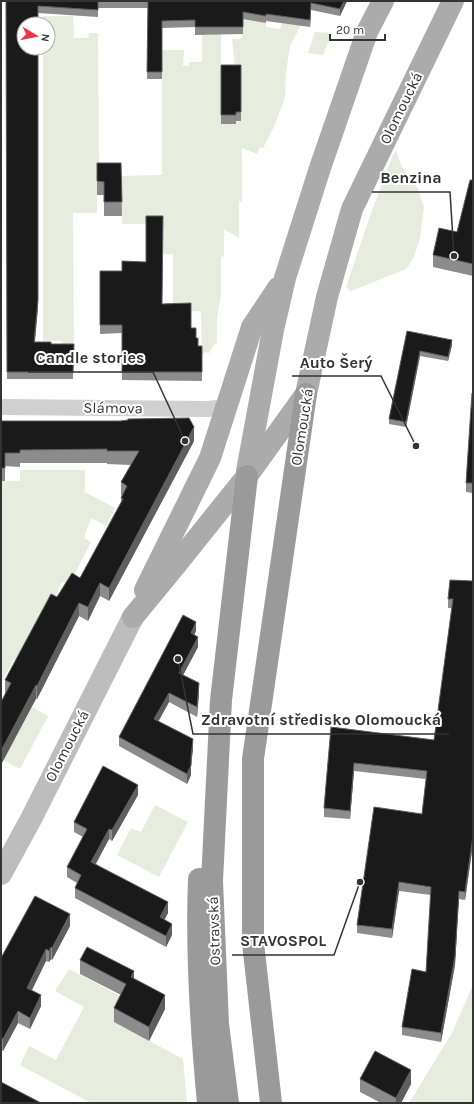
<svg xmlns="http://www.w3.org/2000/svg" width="474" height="1104" viewBox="0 0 474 1104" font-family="Karla,sans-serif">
	<rect width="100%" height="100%" fill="#fff"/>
	<g fill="#e6ecde">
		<polygon points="43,16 73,16 74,38 88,38 89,33 98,33 99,176 97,177 97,213 73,213 74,351 62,351 62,341 43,341 43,48 48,48 48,24 43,24"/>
		<polygon points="284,16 302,23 290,46 286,72 285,97 275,125 263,148 260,147 257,154 242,148 242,202 239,201 239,238 224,229 224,257 221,256 221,296 217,318 217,344 215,343 209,353 205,352 202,355 201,311 173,312 173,254 162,254 163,224 122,224 121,176 162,175 162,50 184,50 183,66 189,66 189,62 202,62 202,34 221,34 221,124 241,121 232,39 242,39 243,18 266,23 266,27 280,29"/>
		<polygon points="315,32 332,33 323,55 308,53"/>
		<polygon points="396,150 401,165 418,189 424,207 420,239 413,259 406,269 351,291 346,287 370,216 392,157"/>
		<polygon points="20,470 85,470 85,492 115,508 106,526 91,518 84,538 91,542 69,585 62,582 50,606 45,604 16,660 14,659 1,683 1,481 20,481"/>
		<polygon points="32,707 48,716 20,769 3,760"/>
		<polygon points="155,805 188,822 159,877 117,855 131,828 141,832"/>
		<polygon points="69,969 126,999 114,1022 183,1059 187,1103 91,1103 20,1065 29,1046 56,1060 84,1007 55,991"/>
		<polygon points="473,985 473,1100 472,1103 409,1103 452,1033"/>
	</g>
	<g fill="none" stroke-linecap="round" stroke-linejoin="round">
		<polyline stroke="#d0d0d0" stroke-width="16" points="1,407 208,409 226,407"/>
		<polyline stroke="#bdbdbd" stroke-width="22" points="1,874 31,819 133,617"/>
		<g stroke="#ababab" stroke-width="22">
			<polyline points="247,471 273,330 285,278 320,168 367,32 383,1"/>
			<polyline points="145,590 210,458 252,327 278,288"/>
			<polyline points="133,617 175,566 247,476 306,394 327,297 352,209 453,1"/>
		</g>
		<g stroke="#9a9a9a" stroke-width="22">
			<path d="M199 879C196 954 201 1029 208 1103"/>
			<polyline points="228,1103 218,1024 212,881 221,700 247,476"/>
			<polyline points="271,1103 253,943 253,759 306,394"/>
		</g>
	</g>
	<g fill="#8c8c8c">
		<polygon points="6,1 347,1 340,16 311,10 310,27 266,21 266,23 243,19 243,34 195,35 195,27 162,28 162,79 147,79 148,8 98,8 98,17 38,13 38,307 35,342 51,344 74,344 73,379 7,379"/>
		<polygon points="221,65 241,65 241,121 236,121 236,124 221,124"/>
		<polygon points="97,163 121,163 122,216 104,216 104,195 97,195"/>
		<polygon points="473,180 473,276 433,267 433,255 457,232"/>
		<polygon points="100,271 162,304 191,328 196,338 198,346 202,346 202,381 122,380 122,333 100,334"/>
		<polygon points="407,331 452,345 448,361 420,356 406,427 389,424 389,419"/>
		<polygon points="473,393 473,493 466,492 466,483"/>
		<polygon points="1,421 194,441 109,601 100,596 88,621 79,616 37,699 5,693 5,680 57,597 80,578 121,502 121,498 122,496 121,495 121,482 131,465 107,464 107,463 20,463 20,467 5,466 5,481 1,481"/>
		<polygon points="473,581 473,844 465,900 459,899 455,965 441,1042 402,1035 402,1027 426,972 431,895 399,891 392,938 357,933 357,925 422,814 426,779 354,771 350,819 324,817 324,808 331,727 434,740 452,608 448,608 448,599"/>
		<polygon points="196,631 194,635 198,647 183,675 199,693 197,717 169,702 158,722 193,749 191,763 191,775 187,784 119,746 119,737"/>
		<polygon points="138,795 112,841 109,839 96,864 168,913 164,920 172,935 166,947 75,898 75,888 77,883 67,877 67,867 83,837 74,832 74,822"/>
		<polygon points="70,926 52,960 51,959 49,962 46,961 32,990 41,1006 30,1029 18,1023 3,1051 1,1050 1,958"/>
		<polygon points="80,960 134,979 165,1009 149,1041 114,1022 114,1008 121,995 80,974"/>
		<polygon points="360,1079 411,1084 401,1103 381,1103 360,1092"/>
	</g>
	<g fill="#5f5f5f">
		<polygon points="344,1 347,1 340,16 340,9"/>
		<polygon points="311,3 311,10 310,27 310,20"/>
		<polygon points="38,300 38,307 34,350 34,342"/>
		<polygon points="452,340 452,345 448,361 448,357"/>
		<polygon points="420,351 420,356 406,427 406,422"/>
		<polygon points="194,427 194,441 109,601 109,588"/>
		<polygon points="100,583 100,596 88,621 88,607"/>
		<polygon points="79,603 79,616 37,699 37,686"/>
		<polygon points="196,622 196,631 191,643 191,633"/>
		<polygon points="198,637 198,647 179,683 179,673"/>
		<polygon points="199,683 199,693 197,717 197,707"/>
		<polygon points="36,685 36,699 1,765 1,751"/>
		<polygon points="169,693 169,702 154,729 154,719"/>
		<polygon points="193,739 193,749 191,767 191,765 191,775 187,784 187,774 191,758"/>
		<polygon points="354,763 354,771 350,819 350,811"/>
		<polygon points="138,785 138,795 112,841 112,830"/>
		<polygon points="109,829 109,839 91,872 91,862"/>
		<polygon points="473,836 473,844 465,900 465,892"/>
		<polygon points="399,882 399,891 392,938 392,929"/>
		<polygon points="459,891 455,965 441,1042 441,1033"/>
		<polygon points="168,902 168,913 160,928 160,917"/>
		<polygon points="70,914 70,926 52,960 52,948"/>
		<polygon points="172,924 172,935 166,947 166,936"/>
		<polygon points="51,947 51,959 49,962 49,951"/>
		<polygon points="46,949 46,961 27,1000 27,988"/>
		<polygon points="134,971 134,985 131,977"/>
		<polygon points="41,995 41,1006 30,1029 30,1018"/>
		<polygon points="165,995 165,1009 149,1041 149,1027"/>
		<polygon points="18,1011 18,1023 3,1051 3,1039"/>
		<polygon points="411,1070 411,1084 401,1103 396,1103 396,1098"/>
	</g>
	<g fill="#1a1a1a" stroke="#5f5f5f">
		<polygon points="6,1 110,1 98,1 98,10 38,6 38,24 24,24 24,48 38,48 38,300 34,342 51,342 51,344 74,344 73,372 7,372"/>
		<polygon points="148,1 344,1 340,9 311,3 310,20 266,14 266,16 243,12 243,27 195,27 195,20 162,21 162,72 147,72"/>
		<polygon points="221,65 241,65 241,112 236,112 236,115 221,115"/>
		<polygon points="97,163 121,163 122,202 104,202 104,182 97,181"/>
		<polygon points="470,180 473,180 473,264 433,255 439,228 457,232"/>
		<polygon points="146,216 163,216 162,304 191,303 191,328 196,328 196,338 198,338 198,346 202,346 202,372 122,372 122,325 100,325 100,271 122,271 122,261 146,262"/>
		<polygon points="407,331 452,340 448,357 420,351 406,422 389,419"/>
		<polygon points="472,393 473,393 473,483 466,483"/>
		<polygon points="189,418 194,427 109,588 100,583 88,607 79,603 37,686 36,685 1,751 1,702 11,683 5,680 51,594 57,597 72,573 80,578 123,499 121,498 127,486 121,482 139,451 107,451 107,449 20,450 20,453 5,453 5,468 1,468 1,421 120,421 128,420 128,419"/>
		<polygon points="450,580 473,581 473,836 465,892 459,891 455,956 441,1033 402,1027 412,969 426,972 431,887 399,882 392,929 357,925 374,807 422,814 427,771 354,763 350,811 324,808 331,727 434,740 453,599 448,599"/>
		<polygon points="183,615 196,622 191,633 198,637 179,673 199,683 197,707 169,693 154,719 193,739 191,758 191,765 187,774 119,737"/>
		<polygon points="103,766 138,785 112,830 109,829 91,862 168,902 160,917 172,924 166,936 75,888 81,875 67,867 87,829 74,822"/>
		<polygon points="35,896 70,914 52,948 51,947 49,951 46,949 27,988 41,995 30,1018 18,1011 3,1039 1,1038 1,958"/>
		<polygon points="87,947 134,971 131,977 165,995 149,1027 114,1008 126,984 80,960"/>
		<polygon points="375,1051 411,1070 396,1098 360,1079"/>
		<polygon points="1,1082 41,1103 1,1103"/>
	</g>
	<g text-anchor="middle" stroke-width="4" stroke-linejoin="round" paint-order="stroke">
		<g font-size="15" fill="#333" stroke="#fff">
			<text transform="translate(401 108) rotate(-64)" y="5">Olomoucká</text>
			<text transform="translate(113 408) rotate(1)" y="5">Slámova</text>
			<text transform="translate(302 427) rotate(-81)" y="5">Olomoucká</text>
			<text transform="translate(67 746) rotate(-63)" y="5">Olomoucká</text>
			<text transform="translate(214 931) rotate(-92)" y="5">Ostravská</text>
		</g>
	</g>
	<path fill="none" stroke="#333" stroke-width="1.5" d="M454 256L450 192H372M185 441L153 372H28M416 446L381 376H292M178 659L193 734H449M360 882L334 955H232"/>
	<g fill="#333" stroke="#fff" stroke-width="1.5">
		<circle cx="454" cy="256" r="4"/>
		<circle cx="185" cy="441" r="4"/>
		<circle cx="416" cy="446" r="4"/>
		<circle cx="178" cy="659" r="4"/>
		<circle cx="360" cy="882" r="4"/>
	</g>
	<g font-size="16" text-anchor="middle" font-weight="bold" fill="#333" stroke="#fff" stroke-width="4" stroke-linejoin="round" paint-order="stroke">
		<text x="411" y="183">Benzina</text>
		<text x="90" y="363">Candle stories</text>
		<text x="336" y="368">Auto Šerý</text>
		<text x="321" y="725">Zdravotní středisko Olomoucká</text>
		<text x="283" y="946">STAVOSPOL</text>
	</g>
	<rect width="474" height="1104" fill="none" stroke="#333333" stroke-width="4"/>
	<g transform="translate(36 36) rotate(100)"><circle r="19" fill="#ffffff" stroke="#adadad"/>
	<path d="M0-3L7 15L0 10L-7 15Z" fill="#e93546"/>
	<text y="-6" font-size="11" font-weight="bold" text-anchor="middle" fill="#333333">N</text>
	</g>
	<path d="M330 34v6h55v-6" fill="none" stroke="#333333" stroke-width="2"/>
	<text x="336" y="34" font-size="12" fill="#333333" stroke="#ffffff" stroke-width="3" paint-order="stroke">20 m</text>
</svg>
